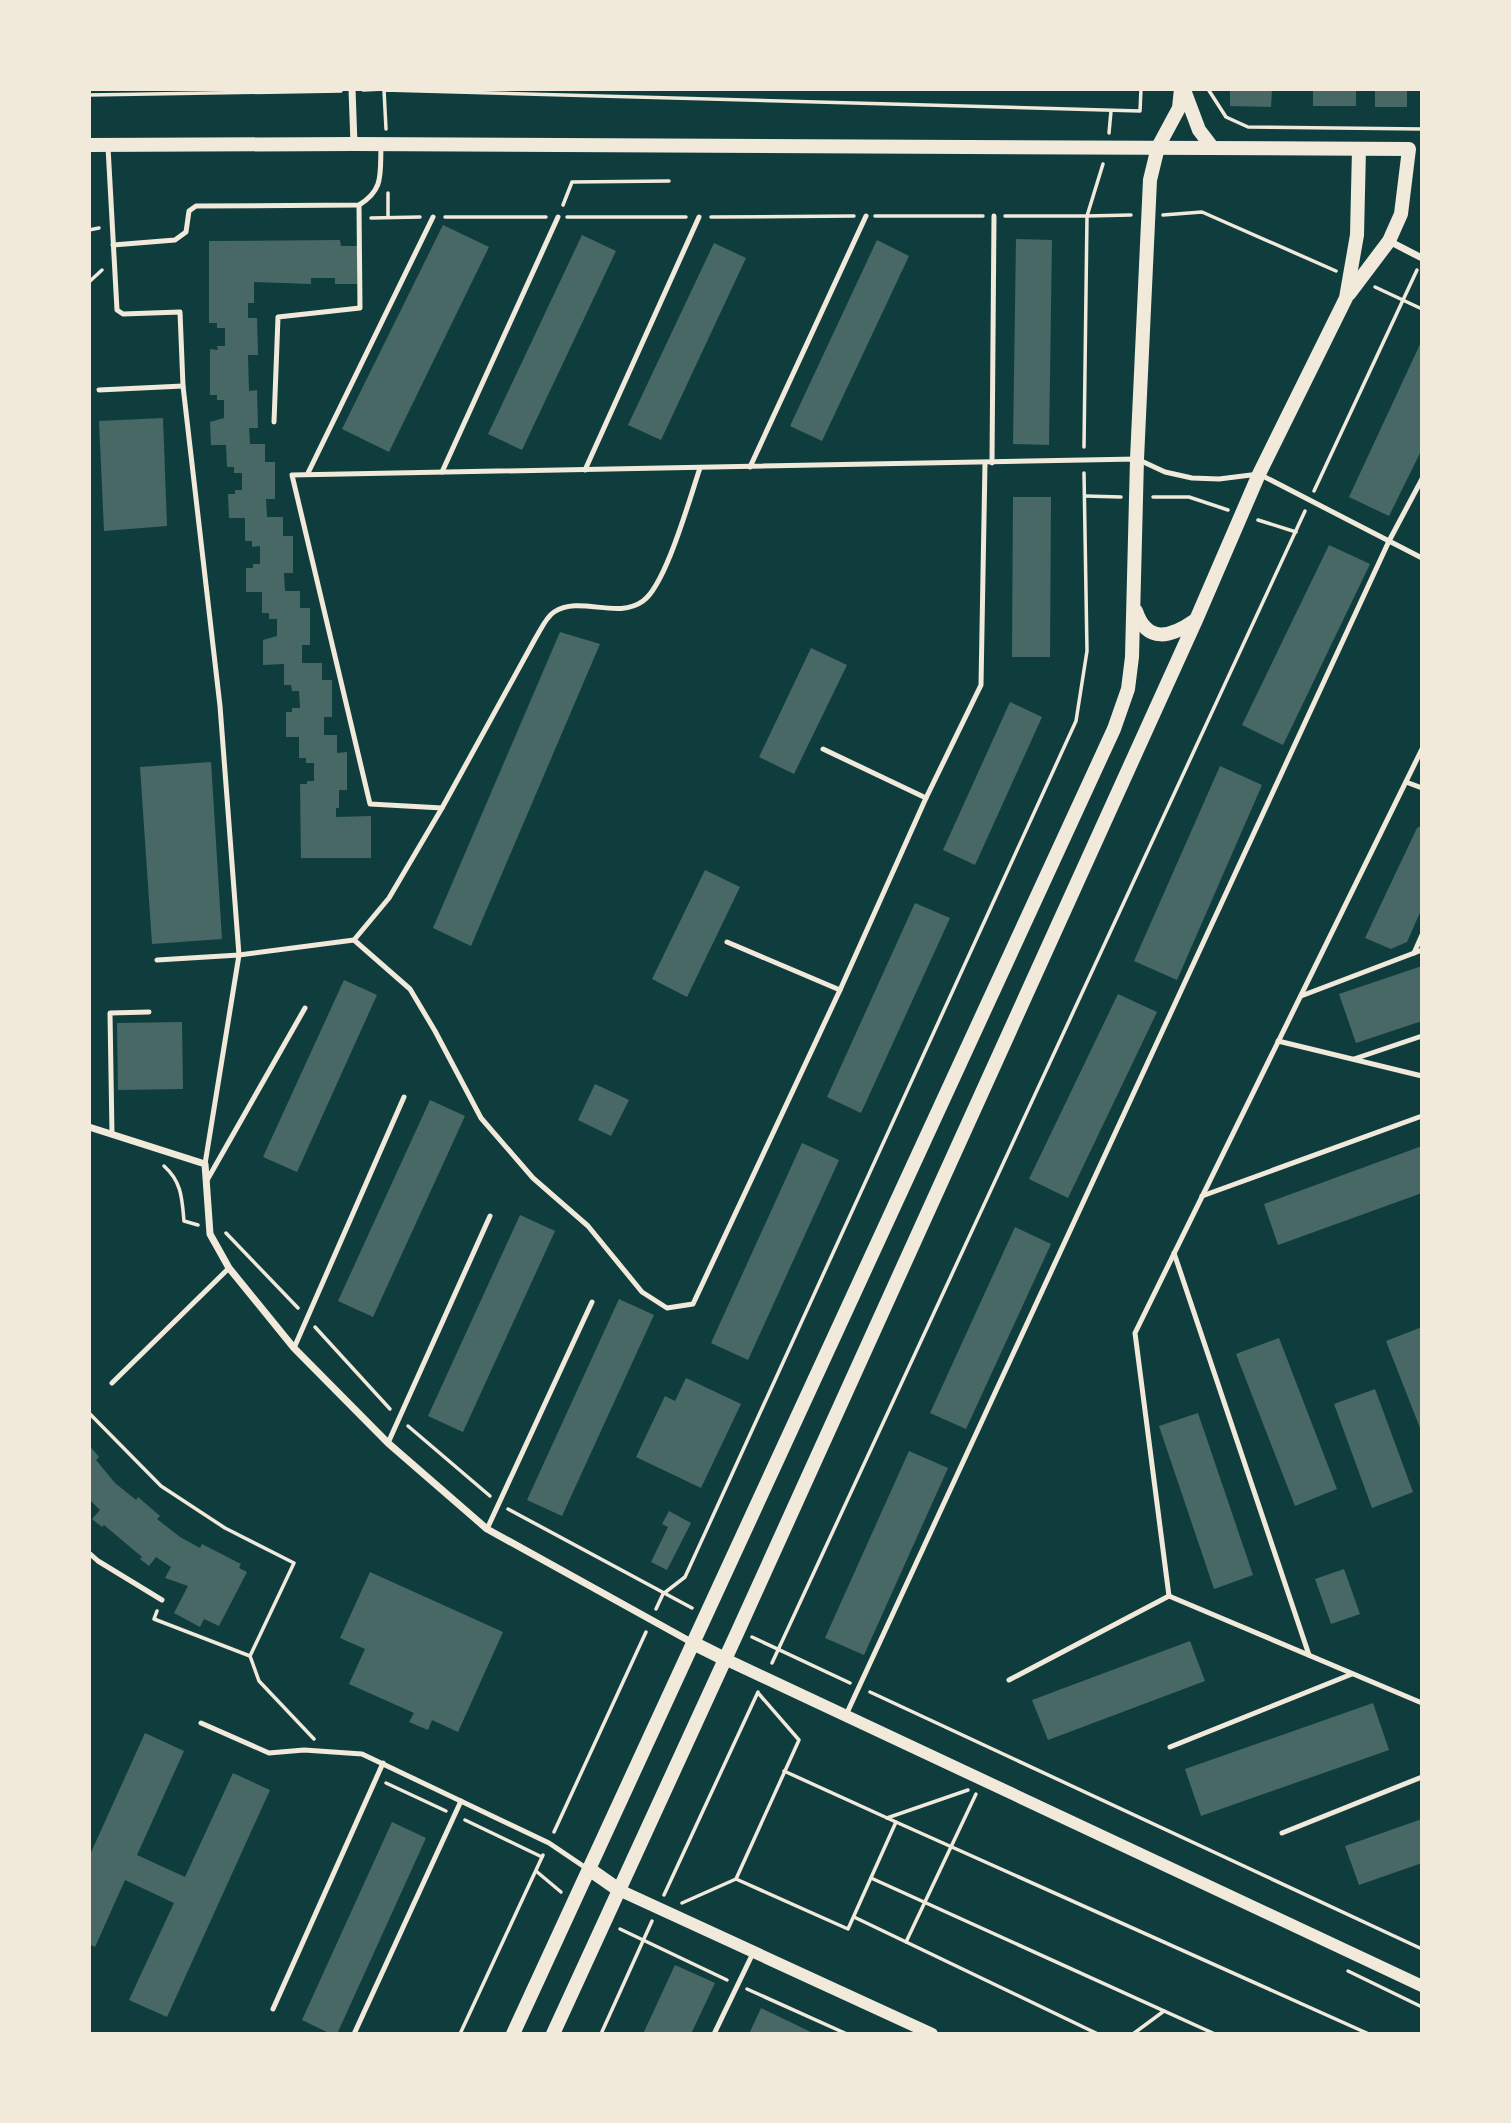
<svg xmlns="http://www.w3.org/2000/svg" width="1511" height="2123" viewBox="0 0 1511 2123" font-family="'Source Sans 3',sans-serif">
	<rect width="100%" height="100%" fill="#0f3d3e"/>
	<g fill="#486865">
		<polygon points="1230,89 1272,89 1271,107 1230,106"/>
		<rect x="1313" y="89" width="43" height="17"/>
		<rect x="1375" y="89" width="32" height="18"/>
		<polygon points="443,225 489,247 389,452 342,429"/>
		<polygon points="582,235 616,251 522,450 488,434"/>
		<polygon points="1016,239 1052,240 1049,445 1013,444"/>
		<polygon points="340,240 341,246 357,246 357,284 335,284 335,278 311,278 311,284 254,282 254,303 248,303 248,318 257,318 258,355 248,355 249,391 257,390 258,428 249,428 250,444 265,444 265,462 275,462 275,499 266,499 267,517 283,517 283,536 293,536 293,573 284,573 285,591 300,591 300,608 310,608 310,645 302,645 302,663 322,663 322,680 332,680 332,717 324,717 324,735 337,735 337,753 347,752 347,790 339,790 339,808 336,808 336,817 371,816 371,858 301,858 300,784 307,784 307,781 314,781 314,763 306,763 306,758 299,758 299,737 286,737 286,712 292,712 292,708 300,708 299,691 292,691 291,685 284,685 284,664 263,665 263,640 277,636 277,619 269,619 269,613 262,613 262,592 246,592 246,568 253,568 253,564 260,564 260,546 252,547 252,541 245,541 245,518 229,518 228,494 235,494 235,490 242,490 242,473 234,473 234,467 227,467 226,445 211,445 210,422 224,418 224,400 217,400 217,395 210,395 210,349 218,350 217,346 225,346 225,328 217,328 217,323 209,323 209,241"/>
		<polygon points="877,240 909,256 822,441 790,426"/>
		<polygon points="714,243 746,258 661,440 628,425"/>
		<polygon points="1422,340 1422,449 1389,516 1349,497"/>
		<polygon points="163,418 167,526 104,531 99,421"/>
		<polygon points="1013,497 1051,497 1050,657 1012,657"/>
		<polygon points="1329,545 1370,564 1283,745 1242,725"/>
		<polygon points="560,632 600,644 471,946 433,928"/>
		<polygon points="811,648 847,665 794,774 759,757"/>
		<polygon points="1010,702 1042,717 975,865 943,850"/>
		<polygon points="211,762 222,939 152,944 140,767"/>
		<polygon points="1220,766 1262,785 1177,980 1134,961"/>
		<polygon points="1422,825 1422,908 1407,942 1391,949 1365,938 1417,828"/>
		<polygon points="705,870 740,887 687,997 652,979"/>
		<polygon points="915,903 950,918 861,1113 827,1097"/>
		<polygon points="1422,966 1422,1021 1356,1043 1339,994"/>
		<polygon points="344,980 377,995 297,1172 263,1157"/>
		<polygon points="1118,994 1157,1012 1068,1198 1029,1179"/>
		<polygon points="182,1022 183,1089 118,1090 117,1023"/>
		<polygon points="595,1084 629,1100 611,1136 578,1120"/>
		<polygon points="430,1100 465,1116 373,1317 338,1301"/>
		<polygon points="802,1143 839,1160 748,1360 711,1343"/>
		<polygon points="1422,1146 1422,1193 1278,1245 1264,1204"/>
		<polygon points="520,1215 555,1231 463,1432 428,1416"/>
		<polygon points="1015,1227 1051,1244 966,1429 930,1413"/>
		<polygon points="619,1299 654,1315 562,1516 527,1500"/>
		<polygon points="1422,1327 1422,1433 1386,1341"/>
		<polygon points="1279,1338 1337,1489 1295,1506 1236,1354"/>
		<polygon points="686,1378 741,1404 701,1488 636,1457 665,1396 675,1401"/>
		<polygon points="1375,1389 1413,1492 1372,1508 1334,1404"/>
		<polygon points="1198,1413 1253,1575 1214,1589 1159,1426"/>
		<polygon points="89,1445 99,1457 96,1460 115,1483 136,1500 138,1497 160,1516 157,1519 180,1537 200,1548 202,1544 241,1564 239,1568 247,1572 219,1626 204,1619 200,1627 174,1613 188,1586 165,1578 171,1567 156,1557 149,1566 140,1559 142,1557 104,1525 102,1527 92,1519 100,1510 89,1499"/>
		<polygon points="909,1451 948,1468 864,1655 825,1638"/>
		<polygon points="669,1511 691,1523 667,1570 651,1562 668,1527 662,1524"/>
		<polygon points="1344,1569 1360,1614 1331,1624 1315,1579"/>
		<polygon points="370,1572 503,1632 458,1732 432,1720 428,1730 409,1722 414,1713 349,1684 365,1649 340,1638"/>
		<polygon points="1190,1641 1205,1681 1048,1740 1032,1700"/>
		<polygon points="1373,1703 1389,1750 1201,1816 1185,1769"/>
		<polygon points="145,1733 184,1751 137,1855 185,1877 233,1773 270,1790 167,2017 129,2000 174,1903 125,1880 95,1947 89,1944 89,1857"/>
		<polygon points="1422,1819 1422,1863 1359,1885 1345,1846"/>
		<polygon points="392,1822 426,1838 337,2034 331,2034 302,2020"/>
		<polygon points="675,1965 715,1983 691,2034 643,2034"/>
		<polygon points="761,2008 815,2034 749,2034"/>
	</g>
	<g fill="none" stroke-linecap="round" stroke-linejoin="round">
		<g stroke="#f1e9da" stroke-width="3.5">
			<polyline points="1208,89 1226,117 1248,127 1422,129"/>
			<polyline points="363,90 384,89"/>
			<polyline points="89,95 341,91"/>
			<polyline points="386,129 384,90 1140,111 1141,89"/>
			<polyline points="1109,133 1111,111"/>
			<polyline points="1103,164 1087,216 1131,215"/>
			<polyline points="388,193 388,217"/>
			<polyline points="563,205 572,182 669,181"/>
			<polyline points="1163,215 1202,212 1336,271"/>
			<polyline points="875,216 983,216"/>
			<polyline points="1005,216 1087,216 1084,447"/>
			<polyline points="445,217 546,217"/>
			<polyline points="567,217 686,217"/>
			<polyline points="711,217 854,216"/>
			<polyline points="371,218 420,217"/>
			<polyline points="89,230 99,228"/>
			<polyline points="89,282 102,270"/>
			<polyline points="1375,287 1422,309"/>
			<polyline points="1314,491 1417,270"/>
			<polyline points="1085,496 1121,497"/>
			<polyline points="1153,497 1189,497 1228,510"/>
			<polyline points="1258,520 1296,532"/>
			<path d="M164 1166C182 1182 182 1199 184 1221L198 1225"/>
			<polyline points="226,1233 298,1308"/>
			<polyline points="315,1327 390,1409"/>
			<polyline points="89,1413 161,1486 225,1528 294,1563 250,1656"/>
			<polyline points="408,1426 490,1496"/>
			<polyline points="508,1509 692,1608"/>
			<polyline points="656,1609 663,1594 685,1577 1076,721 1087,651 1084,473"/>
			<polyline points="157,1611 154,1619 250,1656 259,1681 314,1739"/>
			<polyline points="752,1637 850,1683"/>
			<polyline points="772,1663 1305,511"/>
			<polyline points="870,1692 1422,1949"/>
			<polyline points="386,1783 446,1811"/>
			<polyline points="887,1818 968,1790"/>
			<polyline points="465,1820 542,1857"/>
			<polyline points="896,1822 1369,2034"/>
			<polyline points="554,1832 646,1632"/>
			<polyline points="536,1871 561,1892"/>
			<polyline points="871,1878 1215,2034"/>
			<polyline points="736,1879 848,1929 896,1822 784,1771"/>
			<polyline points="664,1895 758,1692"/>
			<polyline points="682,1903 736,1879 799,1740 759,1694"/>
			<polyline points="854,1917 1098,2034"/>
			<polyline points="620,1929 727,1980"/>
			<polyline points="906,1942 976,1794"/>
			<polyline points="1348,1971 1422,2007"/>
			<polyline points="747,1989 847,2034"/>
			<polyline points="460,2034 543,1855"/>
			<polyline points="601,2034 652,1921"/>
			<polyline points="1133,2034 1164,2011"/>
		</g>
		<g stroke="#f1e9da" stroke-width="5">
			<polyline points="108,147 117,310 123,314 180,312 183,386 220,706 239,955 205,1164"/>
			<path d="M113 245 175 240 186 232 189 211 196 206 359 205C384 190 380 174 381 147"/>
			<polyline points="99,390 183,386"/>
			<polyline points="274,422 278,317 360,308 359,205"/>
			<polyline points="992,463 994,216"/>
			<polyline points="750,467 866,216"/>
			<polyline points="585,470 699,217"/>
			<polyline points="442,472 558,217"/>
			<polyline points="308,473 433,217"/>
			<polyline points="823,749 926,798"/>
			<polyline points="1406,782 1422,788"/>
			<polyline points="442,808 370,804 292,475 1137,459 1165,472 1192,478 1219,479 1259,474 1422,558"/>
			<polyline points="354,940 410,989 435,1031 481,1118 533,1178 588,1226 642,1292 667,1308 693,1304 840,990 926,798 981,685 985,463"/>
			<polyline points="727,942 840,990"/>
			<polyline points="1414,953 1422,935"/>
			<path d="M157 960 239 955 354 940 389 898 442 808 535 639C540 631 546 617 554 612 580 595 617 620 643 601 666 585 690 497 700 468"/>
			<polyline points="1301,996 1422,950"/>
			<polyline points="1278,1041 1422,1076"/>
			<polyline points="1354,1059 1422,1036"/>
			<polyline points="112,1134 110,1013 149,1012"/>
			<polyline points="206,1182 305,1008"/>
			<polyline points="1202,1196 1422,1116"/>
			<polyline points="1174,1253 1309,1655"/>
			<polyline points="294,1348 404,1097"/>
			<polyline points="112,1383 229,1268"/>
			<polyline points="388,1443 490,1216"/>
			<polyline points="487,1529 592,1302"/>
			<polyline points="89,1553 98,1561 162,1600"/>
			<polyline points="1169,1596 1422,1703"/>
			<polyline points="1009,1680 1169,1596 1135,1333 1422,749"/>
			<polyline points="846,1715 1389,541 1422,479"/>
			<polyline points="201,1723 269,1753 304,1750 362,1754 549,1843 586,1868"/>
			<polyline points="1170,1747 1352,1674"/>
			<polyline points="1282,1833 1422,1777"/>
			<polyline points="273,2009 383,1763"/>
			<polyline points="354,2034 461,1801"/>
			<polyline points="714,2034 754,1951"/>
		</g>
		<g stroke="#f1e9da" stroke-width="7">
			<polyline points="352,89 354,144"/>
			<polyline points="1389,241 1422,258"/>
			<polyline points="89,1127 205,1164 210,1234 229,1268 294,1348 388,1443 487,1529 693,1643"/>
		</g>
		<g stroke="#f1e9da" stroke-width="12">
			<polyline points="725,1659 1422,1986"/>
			<polyline points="619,1890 932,2034"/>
		</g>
		<g stroke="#f1e9da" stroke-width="14">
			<polyline points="1184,90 1199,130 1212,147"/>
			<polyline points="89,145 354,144 1409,149 1401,214 1389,241 1349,294"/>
			<path d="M1136 611C1147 644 1171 637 1194 621"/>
			<polyline points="693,1643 725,1659"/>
			<polyline points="589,1869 619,1890"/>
			<polyline points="513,2034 1114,729 1128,689 1132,657 1137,459 1150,180 1158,147 1179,108 1181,89"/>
			<polyline points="553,2034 738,1631 1196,620 1259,474 1346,298 1357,235 1359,149"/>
		</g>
	</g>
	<rect width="1511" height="2123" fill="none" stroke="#f1e9da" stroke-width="182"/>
</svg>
